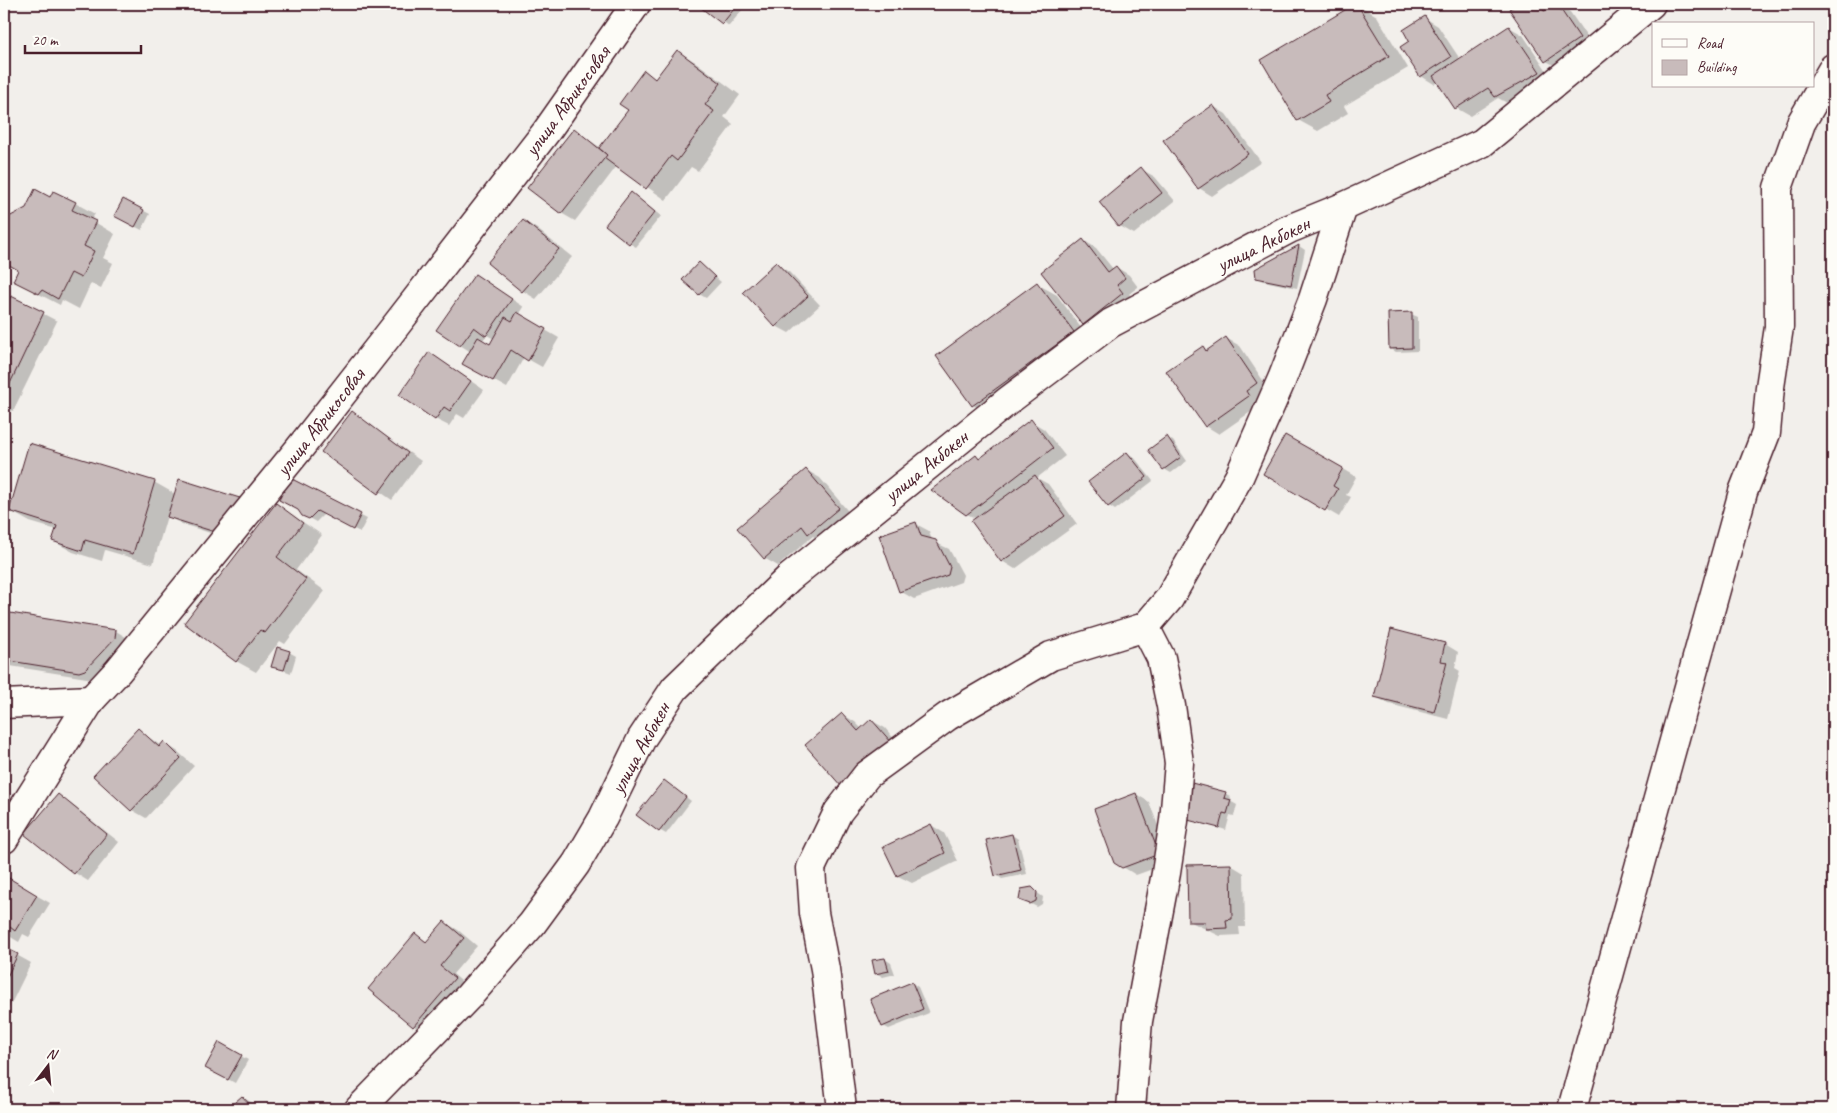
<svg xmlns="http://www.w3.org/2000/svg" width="1837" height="1113" viewBox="0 0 1837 1113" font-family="Caveat,sans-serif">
	<rect width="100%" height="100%" fill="#f2efeb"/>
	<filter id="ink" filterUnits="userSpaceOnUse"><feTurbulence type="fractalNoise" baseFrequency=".02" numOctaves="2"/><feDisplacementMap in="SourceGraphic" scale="10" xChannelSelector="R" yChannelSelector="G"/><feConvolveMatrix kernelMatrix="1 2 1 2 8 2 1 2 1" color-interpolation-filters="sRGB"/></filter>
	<g filter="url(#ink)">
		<g fill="#0003" fill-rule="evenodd">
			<polygon points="705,4 747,4 729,26 702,7"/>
			<polygon points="765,4 777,4 773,9"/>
			<polygon points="1357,4 1377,16 1408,68 1344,106 1348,113 1318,131 1298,120"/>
			<polygon points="1519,4 1546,4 1549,9 1557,4 1570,12 1593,46 1560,68 1546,61 1511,9"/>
			<polygon points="1425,18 1438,26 1460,59 1509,27 1523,35 1553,80 1509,104 1498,98 1470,116 1456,108 1438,82 1434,84 1421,76 1402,47 1411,41"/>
			<polygon points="677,51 697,63 740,95 724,117 733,124 698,171 691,167 666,200 617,166 575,221 561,213 574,130 601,148 629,110 644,72 656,79"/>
			<polygon points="1213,106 1226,114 1261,162 1212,196 1199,188"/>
			<polygon points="1141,169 1155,177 1175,201 1134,234 1120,226"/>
			<polygon points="632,194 661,216 636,247 629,243"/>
			<polygon points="50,198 75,203 95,214 91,220 115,234 103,258 113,263 101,288 91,283 79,309 62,300 60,305 14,281 19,271 4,262 4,251 8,242"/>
			<polygon points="123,200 150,214 142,230 122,220"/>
			<polygon points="524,221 537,229 572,257 536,299 523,291 489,263"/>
			<polygon points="1083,240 1096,248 1113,269 1116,267 1129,275 1138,287 1129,294 1136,301 1097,332 1084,324"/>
			<polygon points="1299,246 1305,250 1297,288 1264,281 1257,277"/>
			<polygon points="699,264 721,282 706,298 699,294"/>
			<polygon points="776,264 789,272 820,305 789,333 776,326"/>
			<path d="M475 275 524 307 519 315 559 338 542 367 524 357 507 388 464 364 471 352 460 345ZM487 335 494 339 490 346 482 341Z"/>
			<polygon points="1037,284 1057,295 1092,343 993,416 973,405"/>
			<polygon points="11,297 57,321 13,411 4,407 4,312"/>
			<polygon points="1411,314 1418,317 1418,351 1396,352 1390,348"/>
			<polygon points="1226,338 1240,346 1270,391 1258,399 1262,404 1219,434 1206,426 1203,347 1209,351"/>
			<polygon points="430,353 484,390 464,418 457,414 449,426 435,419"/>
			<polygon points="352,412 421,461 392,500 323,452"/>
			<polygon points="1031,421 1044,429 1065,456 1037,478 1048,484 1077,524 1015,569 1002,561 977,519 967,514 976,456 981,459"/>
			<polygon points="1286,436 1356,477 1346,495 1351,497 1339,517 1264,473"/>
			<polygon points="1167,438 1173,441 1187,461 1171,473 1164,469 1150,450"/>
			<polygon points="1127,453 1134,457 1153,481 1115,510 1109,506"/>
			<polygon points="806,470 820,478 852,516 822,541 813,536 778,566 764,558"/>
			<polygon points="290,480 367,519 360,532 324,514 316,522 303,515"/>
			<polygon points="154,482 175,494 229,539 182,524 167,516 153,564 105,550 102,561 73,552 53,541 57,530 30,522 10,511"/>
			<polygon points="276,504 322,535 296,570 325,591 285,644 280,641 256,672 236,661"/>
			<polygon points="916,524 929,531 932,541 949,549 963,575 961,582 914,599 900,591"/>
			<polygon points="4,614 116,631 129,639 93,679 4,665"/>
			<polygon points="1392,631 1445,644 1458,652 1455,668 1460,671 1448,719 1389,704 1376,697"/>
			<polygon points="289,652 296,656 291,673 272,666"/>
			<polygon points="842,714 855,722 862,729 872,721 885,728 905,752 856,793"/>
			<polygon points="138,730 161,746 164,743 177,751 194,766 146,818 132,810 95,776"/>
			<polygon points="670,785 691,801 666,834 659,830"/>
			<polygon points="1225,793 1231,797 1230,801 1237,805 1234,816 1230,815 1226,830 1181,817"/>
			<polygon points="1136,794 1149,802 1172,862 1136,875 1123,867"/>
			<polygon points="58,796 71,804 119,842 88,881 75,873"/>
			<polygon points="931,825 944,833 958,861 912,883 898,876 885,847"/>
			<polygon points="1012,835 1018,839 1027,874 1002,879 996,875"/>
			<polygon points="1231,865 1244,873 1245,927 1239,927 1240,935 1220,936 1189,921"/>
			<polygon points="4,877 50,903 29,937 23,934 19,942 4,933"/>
			<polygon points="1032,889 1043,897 1042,904 1037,907 1021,899"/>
			<polygon points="444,922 458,930 477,946 453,974 467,986 427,1034 414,1026 416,935 428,942"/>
			<polygon points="4,948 31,963 9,1008 4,1006"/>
			<polygon points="885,959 891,963 895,974 883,977 876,973"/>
			<polygon points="912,983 918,987 929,1013 889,1029 883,1026"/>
			<polygon points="219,1044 248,1060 235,1083 206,1067"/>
			<polygon points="242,1097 256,1105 259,1109 229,1109"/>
		</g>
		<g fill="#c8bbbb" stroke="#4a1f2b">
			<polygon points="703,4 738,4 722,24 700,7"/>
			<polygon points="1355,4 1357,4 1389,56 1325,95 1329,102 1297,121 1261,60"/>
			<polygon points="1517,4 1538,4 1544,11 1557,4 1580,38 1545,62 1509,9"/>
			<polygon points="1425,16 1451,57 1420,77 1400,47 1409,41 1403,30"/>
			<polygon points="1509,26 1540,72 1495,97 1488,88 1455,109 1433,76"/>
			<polygon points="677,50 721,83 705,105 714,111 677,161 671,156 646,189 604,158 607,155 599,148 628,110 619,104 644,70 655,79"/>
			<polygon points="1213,105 1248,154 1198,189 1163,140"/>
			<polygon points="574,128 607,155 561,214 527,188"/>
			<polygon points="1141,167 1162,193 1119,227 1099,202"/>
			<polygon points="35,189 50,197 53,191 76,202 72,210 96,221 84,246 94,251 81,278 71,273 58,299 42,290 39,294 13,281 18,270 4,262 4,248 7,242 4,227 5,219 26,208"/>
			<polygon points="631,192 655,212 629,244 605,225"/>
			<polygon points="123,199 144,210 135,227 114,216"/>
			<polygon points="523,220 559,249 522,292 487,263"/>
			<polygon points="1083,239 1108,272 1116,266 1125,278 1117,285 1123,293 1083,325 1041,272"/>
			<polygon points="1299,245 1291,285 1256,278 1255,269"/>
			<polygon points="699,262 715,277 699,295 682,280"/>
			<polygon points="776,262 808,296 775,327 743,292"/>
			<polygon points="475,274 512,299 486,336 474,327 460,346 436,330"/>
			<polygon points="1037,282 1074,332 972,406 936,356"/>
			<polygon points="11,296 44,312 4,396 4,309"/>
			<polygon points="517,312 546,329 528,361 511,350 493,381 462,364 478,337 490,344 505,317 512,321"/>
			<polygon points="1412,312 1412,348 1389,349 1388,313"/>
			<polygon points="1226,337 1257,383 1246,391 1249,396 1205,427 1166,371 1203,346 1206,351"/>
			<polygon points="429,352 471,381 450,411 444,407 435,420 399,395"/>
			<polygon points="352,411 408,453 378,494 321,452"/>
			<polygon points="1031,419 1053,448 966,515 931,490 976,455 979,459"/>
			<polygon points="1285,435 1343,468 1333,486 1338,489 1325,511 1263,474"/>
			<polygon points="1167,436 1181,457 1163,470 1148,450"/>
			<polygon points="29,443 155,481 133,554 85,540 82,551 52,541 57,526 9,511"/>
			<polygon points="1127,452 1147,477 1108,507 1088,482"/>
			<polygon points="806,469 839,508 808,534 802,526 764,559 737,528"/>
			<polygon points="1035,475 1065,516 1001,562 971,521"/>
			<polygon points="290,478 361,514 353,530 317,511 309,519 302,516 298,510 279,500"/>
			<polygon points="179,479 243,499 215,532 167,517"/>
			<polygon points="276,503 303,523 277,557 306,579 265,633 260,630 236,662 184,623"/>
			<polygon points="916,522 921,536 936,540 950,567 948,575 899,592 879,535"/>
			<polygon points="4,612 116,630 115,638 85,670 79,672 4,660"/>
			<polygon points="1391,629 1445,643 1441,661 1447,662 1434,712 1374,697"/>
			<polygon points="277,647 290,651 284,670 271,667"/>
			<polygon points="842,713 858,731 871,719 892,743 842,787 805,745"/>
			<polygon points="138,728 159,747 164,741 181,758 131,811 93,776"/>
			<polygon points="664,780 686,797 659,832 636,815"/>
			<polygon points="1188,782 1226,792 1224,798 1231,800 1227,814 1223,813 1219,828 1180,818"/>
			<polygon points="1136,793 1159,854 1122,868 1114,863 1094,809"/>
			<polygon points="58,794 107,834 74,874 24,834"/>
			<polygon points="931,824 945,853 897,876 883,847"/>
			<polygon points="1012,834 1021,870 995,876 986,840"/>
			<polygon points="1231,864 1232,919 1226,920 1227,928 1206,929 1205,922 1188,922 1187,865"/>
			<polygon points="4,875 37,895 15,931 10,927 5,935"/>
			<polygon points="1032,887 1037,892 1036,901 1030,904 1019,900 1021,889"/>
			<polygon points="444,921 464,938 440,966 455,978 413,1027 368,989 415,933 426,942"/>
			<polygon points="4,947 18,954 4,983"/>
			<polygon points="885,958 889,971 875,974 872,960"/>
			<polygon points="912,982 923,1009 882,1027 870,999"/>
			<polygon points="219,1042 242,1055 228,1080 205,1068"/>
			<polygon points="242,1096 254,1109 227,1109"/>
		</g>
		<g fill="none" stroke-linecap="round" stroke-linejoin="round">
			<g stroke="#4a1f2b" stroke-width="31">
				<g id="street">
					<polyline points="4,704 91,700"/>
					<polyline points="4,839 91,700 118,671 299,449 390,333 546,132 636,4"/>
					<polyline points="842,1109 825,969 814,913 811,868 838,812 867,775 948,716 1051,656 1145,627 1169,599 1239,477 1282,379 1313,299 1343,207"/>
					<polyline points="1131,1109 1138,1021 1166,873 1174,821 1179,763 1171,706 1161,658 1145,627"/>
					<polyline points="1572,1109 1743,492 1766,433 1770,387 1779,327 1778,188 1801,123 1833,68"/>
				</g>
			</g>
			<g stroke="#4a1f2b" stroke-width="31">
				<polyline id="secondary" points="359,1109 469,996 532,924 576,864 603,818 642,738 675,688 789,578 1009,400 1111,323 1289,229 1343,207 1482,143 1651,4"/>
			</g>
			<use href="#street" stroke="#fdfcf7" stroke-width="28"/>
			<use href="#secondary" stroke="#fdfcf7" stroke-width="28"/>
		</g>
	</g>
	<g text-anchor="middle" stroke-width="4" stroke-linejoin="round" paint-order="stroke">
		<g font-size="21" fill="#4a1f2b" stroke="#fdfcf7">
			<text transform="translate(567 101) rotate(-54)" y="7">улица Абрикосовая</text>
			<text transform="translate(1263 244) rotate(-26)" y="7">улица Акбокен</text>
			<text transform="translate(320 422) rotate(-52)" y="7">улица Абрикосовая</text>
			<text transform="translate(926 466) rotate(-39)" y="7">улица Акбокен</text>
			<text transform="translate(640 748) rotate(-61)" y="7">улица Акбокен</text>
		</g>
	</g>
	<rect width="1837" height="1113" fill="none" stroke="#fdfcf7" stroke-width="20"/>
	<rect x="10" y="10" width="1817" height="1093" fill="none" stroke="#4a1f2b" stroke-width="2" filter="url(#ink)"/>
	<rect x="1652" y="22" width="162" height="65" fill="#fdfcf7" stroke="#b5a4a5"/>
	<rect x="1662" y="39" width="25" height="8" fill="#fdfcf7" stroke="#b5a4a5"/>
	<text x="1697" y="48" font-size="15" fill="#4a1f2b">Road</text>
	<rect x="1662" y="60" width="25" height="15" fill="#c8bbbb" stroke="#b5a4a5"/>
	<text x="1697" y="72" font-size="15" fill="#4a1f2b">Building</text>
	<g transform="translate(48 1066) rotate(16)" stroke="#fdfcf7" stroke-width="4" paint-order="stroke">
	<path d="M0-4L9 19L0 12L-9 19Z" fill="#4a1f2b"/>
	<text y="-8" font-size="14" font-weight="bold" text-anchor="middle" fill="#4a1f2b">N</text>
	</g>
	<path d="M25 45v8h116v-8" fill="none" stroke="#4a1f2b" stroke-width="2.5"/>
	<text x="32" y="45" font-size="15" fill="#4a1f2b" stroke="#fdfcf7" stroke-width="4" paint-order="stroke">20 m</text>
</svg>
